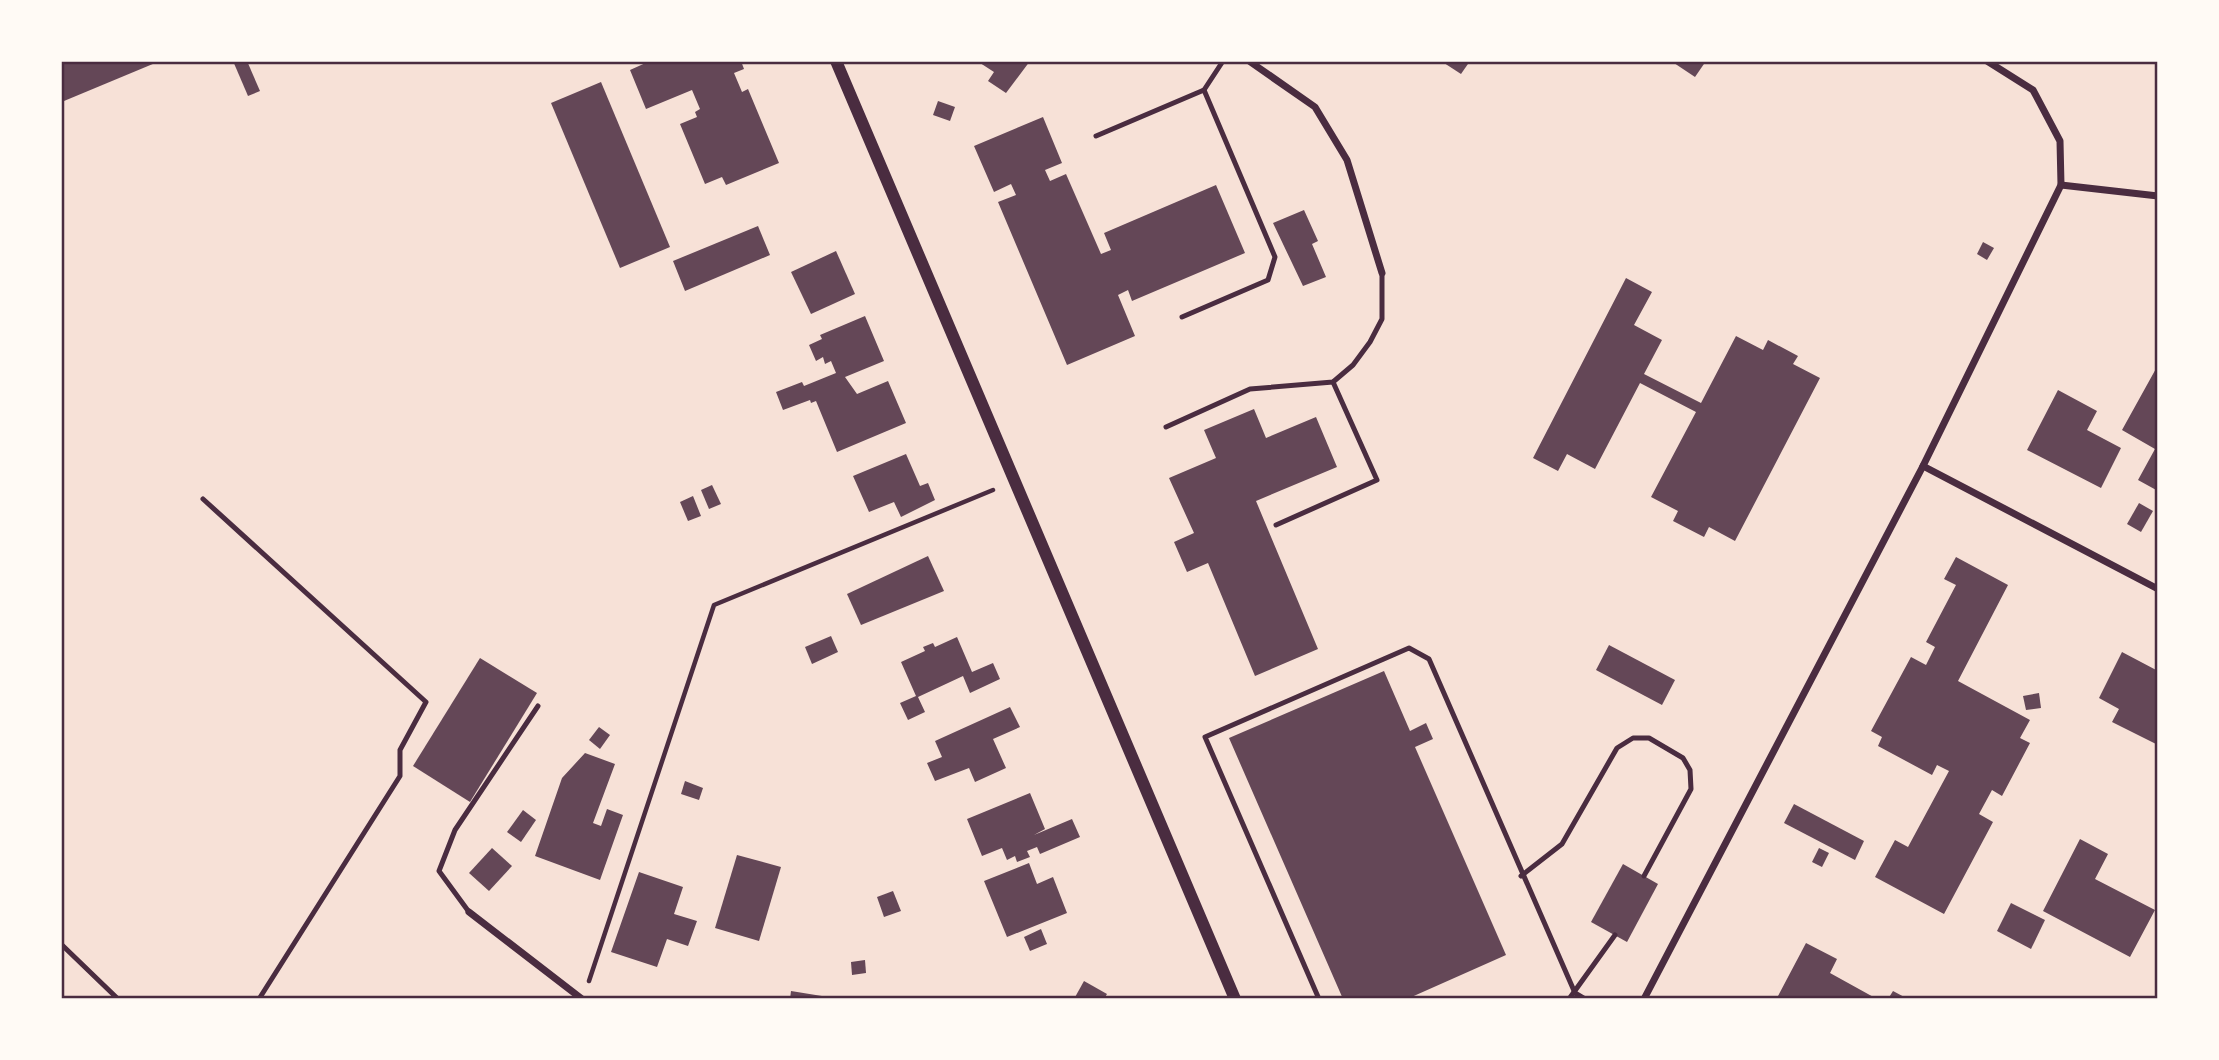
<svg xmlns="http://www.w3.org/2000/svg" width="2219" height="1060" viewBox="0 0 2219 1060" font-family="'Open Sans',sans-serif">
	<rect width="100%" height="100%" fill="#f7e1d7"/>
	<g fill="#644757">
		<polygon points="61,61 160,61 64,101 61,93"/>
		<polygon points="233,61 247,61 260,91 248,96"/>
		<polygon points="650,61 741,61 744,69 734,73 742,92 748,89 779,163 726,185 722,177 705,184 680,124 697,117 695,112 700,109 692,90 646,109 630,70"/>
		<polygon points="977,61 1030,61 1006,93 988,81 994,72"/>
		<polygon points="1441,61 1470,61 1461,74"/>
		<polygon points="1671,61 1706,61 1695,77"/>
		<polygon points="601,82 670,247 620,268 551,103"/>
		<polygon points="938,101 955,107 950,121 933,115"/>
		<polygon points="1043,117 1062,163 1045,170 1050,181 1066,174 1101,254 1111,250 1104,233 1216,185 1245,253 1132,301 1128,290 1118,295 1135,336 1067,365 998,202 1016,195 1011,184 994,192 974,146"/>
		<polygon points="1304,210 1318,241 1312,244 1326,277 1303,286 1273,223"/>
		<polygon points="758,226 770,255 685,291 673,261"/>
		<polygon points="1983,242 1994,248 1987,260 1977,254"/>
		<polygon points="836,251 855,294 811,314 791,272"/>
		<polygon points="1626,278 1652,292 1634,325 1662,340 1644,374 1701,403 1736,336 1763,350 1768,340 1798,356 1793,364 1820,378 1735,541 1709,527 1704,537 1673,521 1678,511 1651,497 1696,412 1640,383 1595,469 1567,454 1558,471 1533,458"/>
		<polygon points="865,316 884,361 845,377 857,394 888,381 906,423 837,452 816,401 811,403 810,400 783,410 776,392 802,382 804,386 836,373 831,361 825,364 823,357 816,361 809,345 822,339 820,335"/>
		<polygon points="2158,365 2158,491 2138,480 2155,449 2122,430"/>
		<polygon points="2058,390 2097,411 2087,430 2121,448 2101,488 2027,450"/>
		<polygon points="1254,409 1266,438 1316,417 1337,467 1256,501 1318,649 1255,676 1208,563 1187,572 1174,542 1194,533 1169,478 1216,458 1204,430"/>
		<polygon points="906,454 920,486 928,483 935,500 901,517 894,502 869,512 853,476"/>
		<polygon points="712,485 721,504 709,509 701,490"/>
		<polygon points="693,496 701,516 688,521 680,502"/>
		<polygon points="2139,503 2153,511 2141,532 2127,524"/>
		<polygon points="928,556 944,591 861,625 847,594"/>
		<polygon points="1956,557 2008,585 1958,681 2030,720 2020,738 2030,743 2002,796 1992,790 1979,814 1993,822 1944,914 1875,877 1895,840 1908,847 1949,771 1937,765 1932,775 1878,746 1882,737 1871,731 1911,657 1926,665 1935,647 1926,642 1956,585 1944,579"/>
		<polygon points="831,636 838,652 812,664 805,647"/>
		<polygon points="957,637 972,672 993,663 1000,679 970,693 963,676 918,697 925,712 908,720 900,703 916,696 901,662 925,651 923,647 933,643 935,647"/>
		<polygon points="1609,645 1675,680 1662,705 1596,670"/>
		<polygon points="2122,652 2158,671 2158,745 2112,722 2119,709 2099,698"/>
		<polygon points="480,658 537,693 470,802 413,766"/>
		<polygon points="1384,671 1410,731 1426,723 1433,739 1415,747 1506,955 1407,999 1343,999 1229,738"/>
		<polygon points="2039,693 2041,708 2026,710 2023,696"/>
		<polygon points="1010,707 1020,727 993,739 1006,768 975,782 969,768 935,781 927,763 942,757 935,741"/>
		<polygon points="599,727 610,735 600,749 589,740"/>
		<polygon points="585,753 615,764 593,823 601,826 607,809 623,815 600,880 535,856 562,778"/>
		<polygon points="685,781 703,788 699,800 681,794"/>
		<polygon points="1030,793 1045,829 1034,835 1072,819 1080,837 1040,854 1037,847 1027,851 1030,857 1017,862 1015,856 1007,860 1002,848 982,856 967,819"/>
		<polygon points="1794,804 1864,841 1855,860 1784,823"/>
		<polygon points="523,810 536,820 521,842 507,832"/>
		<polygon points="2080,839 2108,854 2095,879 2155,910 2130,957 2043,911"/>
		<polygon points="492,848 512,866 489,891 469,873"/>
		<polygon points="1819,848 1829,853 1822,867 1812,862"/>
		<polygon points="737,855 781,867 759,941 715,928"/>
		<polygon points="1029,863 1037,884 1053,877 1067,913 1007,937 984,881"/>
		<polygon points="1623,864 1658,884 1627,942 1591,922"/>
		<polygon points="639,872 683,887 674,914 697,921 688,946 667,939 657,967 611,952"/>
		<polygon points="893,891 901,911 884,917 877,897"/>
		<polygon points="2011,903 2045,920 2031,949 1997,931"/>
		<polygon points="1041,929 1047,944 1030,951 1024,937"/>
		<polygon points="1806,943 1837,959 1830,973 1877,999 1783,999 1778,996"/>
		<polygon points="865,960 866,973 852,975 851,962"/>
		<polygon points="1084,981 1107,994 1104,999 1074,999"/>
		<polygon points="791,991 828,997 828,999 790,999"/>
		<polygon points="1893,991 1908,999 1888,999"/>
	</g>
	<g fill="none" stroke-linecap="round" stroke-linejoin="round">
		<polyline stroke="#4a2c40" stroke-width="4.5" points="589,981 714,605 993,490"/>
		<g stroke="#4a2c40" stroke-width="5">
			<polyline points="1096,136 1204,90 1223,61"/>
			<polyline points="1182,317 1268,280 1275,257 1204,90"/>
			<polyline points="1166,427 1250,389 1333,382 1353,365 1370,342 1382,319 1382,273"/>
			<polyline points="203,499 426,702 400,750 400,776 259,999"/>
			<polyline points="1276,525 1377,480 1333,382"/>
			<polyline points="1521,876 1562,844 1617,748 1633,738 1649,738 1683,758 1690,770 1691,789 1644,876"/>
			<polyline points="469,912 439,871 455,830 538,706"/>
			<polyline points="61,944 118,999"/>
			<polyline points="1319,999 1205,737 1409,648 1429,659 1575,993 1585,999"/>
			<polyline points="1569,999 1615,935"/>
		</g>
		<g stroke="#4a2c40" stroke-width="7">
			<polyline points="1249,61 1315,107 1347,160 1382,273"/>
			<polyline points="2061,185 2158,196"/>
			<polyline points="1923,466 2158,589"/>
			<polyline points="469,912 582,999"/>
			<polyline points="1644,999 1923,466 2061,185 2060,141 2033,90 1987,61"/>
		</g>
		<polyline stroke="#4a2c40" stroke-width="12" points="836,61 1235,999"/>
	</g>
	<rect width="2219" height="1060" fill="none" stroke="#fffaf5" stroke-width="126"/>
	<rect x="63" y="63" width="2093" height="934" fill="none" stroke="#4a2c40" stroke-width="2.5"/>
</svg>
